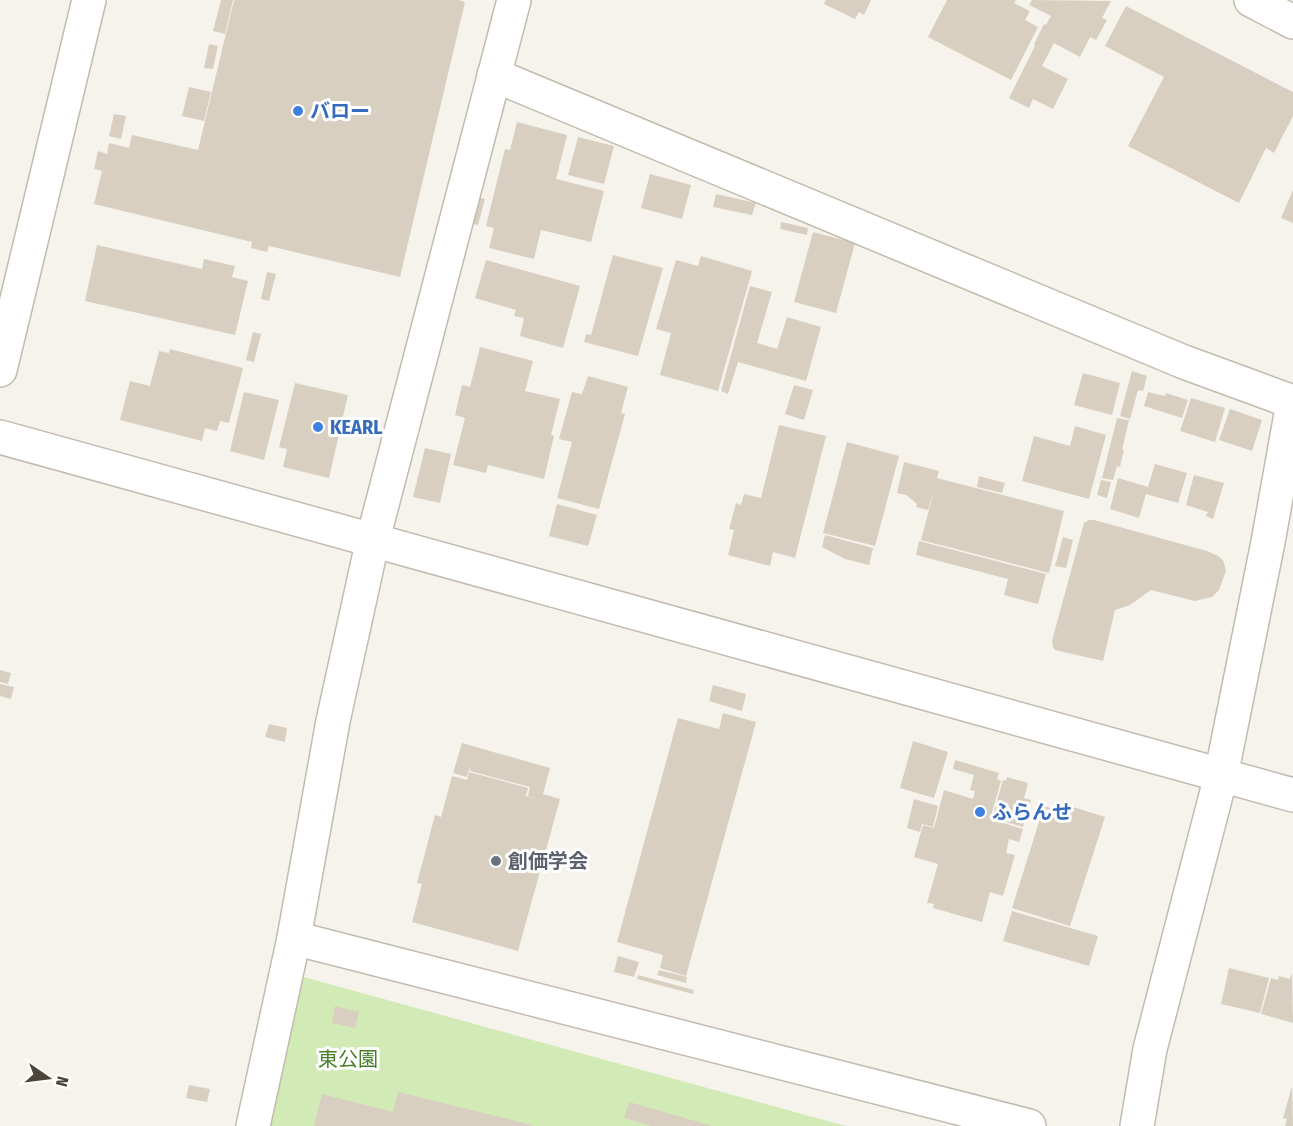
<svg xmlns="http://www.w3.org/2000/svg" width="1293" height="1126" viewBox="0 0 1293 1126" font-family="'Fira Sans Condensed','Noto Sans JP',sans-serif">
	<rect width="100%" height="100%" fill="#f6f3ec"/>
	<polygon fill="#d2eab5" points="300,976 846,1126 263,1126"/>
	<g fill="#d8cfc1">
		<polygon points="221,0 233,0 225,34 213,31"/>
		<polygon points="234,0 459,0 465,2 400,277 269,246 267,252 251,248 252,242 94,204 102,171 94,169 98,151 107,154 109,143 129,148 132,135 198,150"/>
		<polygon points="826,0 871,0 864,15 859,12 855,19 824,4"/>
		<polygon points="947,0 1016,0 1014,3 1030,11 1025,20 1038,27 1011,80 928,37"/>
		<polygon points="1032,0 1111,1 1102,18 1107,20 1096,40 1090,37 1080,57 1054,43 1042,66 1068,79 1053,109 1033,99 1029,108 1009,98 1035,46 1034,44 1044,24 1046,25 1051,16 1029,5"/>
		<polygon points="1126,6 1293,92 1293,116 1274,153 1266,148 1239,203 1128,146 1164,77 1105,46"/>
		<polygon points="209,44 218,46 213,69 204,68"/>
		<polygon points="189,87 211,92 204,121 182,116"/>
		<polygon points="114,114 126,116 121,139 109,136"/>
		<polygon points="517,122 567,135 556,179 604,191 591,242 541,230 534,259 489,248 494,228 486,226 505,149 510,150"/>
		<polygon points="578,137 614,146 604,184 568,175"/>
		<polygon points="650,174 691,185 682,219 641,208"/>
		<polygon points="1293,190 1293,223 1281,218"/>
		<polygon points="716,194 756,203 752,215 713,207"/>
		<polygon points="472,196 485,199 478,225 466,222"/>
		<polygon points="781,222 808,228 807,235 780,229"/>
		<polygon points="813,232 855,243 836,313 794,302"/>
		<polygon points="97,245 202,269 204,259 235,266 232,277 248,281 235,335 85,301"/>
		<polygon points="613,255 663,268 638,356 584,342 586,334 591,335"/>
		<polygon points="701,256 752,271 718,391 660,375 671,333 656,329 676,260 698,266"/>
		<polygon points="486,260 580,286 563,348 520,336 524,318 514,316 516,310 475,298"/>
		<polygon points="267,272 276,274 269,301 261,299"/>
		<polygon points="750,286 772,292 757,343 777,349 787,317 821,327 806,381 738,362 728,394 721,391"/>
		<polygon points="253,332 261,334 254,362 246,360"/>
		<polygon points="480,347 533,361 525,391 560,399 551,435 554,436 544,479 488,465 486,473 453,465 465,418 455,415 462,385 470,387"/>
		<polygon points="170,349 243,368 229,423 220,421 217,431 205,428 202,441 120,420 130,381 150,386 159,351 169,353"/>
		<polygon points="1132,371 1147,376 1143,391 1138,390 1130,419 1120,416"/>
		<polygon points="1083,373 1120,383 1112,415 1074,405"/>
		<polygon points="588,376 628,387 621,413 625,414 599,509 557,498 572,442 559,439 572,392 582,394"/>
		<polygon points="295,383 348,395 329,478 283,467 287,449 279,447"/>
		<polygon points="794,385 813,390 804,420 785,414"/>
		<polygon points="244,392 279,400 264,460 230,451"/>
		<polygon points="1148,392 1165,396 1166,393 1188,400 1182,418 1144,406"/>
		<polygon points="1191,398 1225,408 1215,442 1180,431"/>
		<polygon points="1230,409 1262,420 1252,451 1219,440"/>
		<polygon points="1117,418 1129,420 1122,450 1124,450 1120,467 1117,466 1113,480 1102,478"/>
		<polygon points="779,425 826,436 795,558 773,552 770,566 728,555 734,530 729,529 736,503 741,505 744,494 761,498"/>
		<polygon points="1075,426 1106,435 1089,499 1022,481 1034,436 1070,446"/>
		<polygon points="847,442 899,456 875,546 823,533"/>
		<polygon points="425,448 451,454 440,503 413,497"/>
		<polygon points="904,462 939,471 937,478 1064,511 1049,573 921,540 934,491 928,510 916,507 917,504 906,495 897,493"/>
		<polygon points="1155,464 1187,473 1178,503 1146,494 1139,518 1110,509 1118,478 1148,487"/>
		<polygon points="1194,475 1224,483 1213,519 1206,516 1208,512 1186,505"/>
		<polygon points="979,476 1005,483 1002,493 977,487"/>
		<polygon points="1101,480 1111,482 1107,498 1097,495"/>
		<polygon points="557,504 597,515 588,546 549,536"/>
		<polygon points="1089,520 1094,520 1207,551 1218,556 1223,560 1226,571 1219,590 1212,597 1195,601 1151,590 1130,605 1115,610 1103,661 1055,650 1053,647 1052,641 1084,523"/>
		<polygon points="825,535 873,548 869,565 845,559 822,547"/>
		<polygon points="1063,537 1073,540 1066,568 1055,566"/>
		<polygon points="919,541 1046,574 1038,604 1004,595 1008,579 916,555"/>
		<polygon points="0,670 11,673 8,684 0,682"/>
		<polygon points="0,684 14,687 11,699 0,696"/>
		<polygon points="713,685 746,694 742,711 709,701"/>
		<polygon points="723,713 756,722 686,976 660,968 663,955 617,942 678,718 719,729"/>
		<polygon points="269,724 287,728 285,742 265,737"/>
		<polygon points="913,741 948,752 934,798 900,788"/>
		<polygon points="462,743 550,768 543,794 560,799 518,951 412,922 422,884 417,883 435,815 441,817 452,776 467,780 469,772 528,788 526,796 541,800 528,796 530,787 470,771 470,767 467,777 453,773"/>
		<polygon points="955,760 999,773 997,779 1001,781 990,819 1023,829 1019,842 1009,839 1006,853 1015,855 1003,896 990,892 982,922 933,908 934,904 927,903 938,864 914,857 923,825 934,828 944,790 973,799 975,791 970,790 974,775 953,769"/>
		<polygon points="1007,777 1028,783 1024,798 1031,800 1023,827 992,818 1003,780 1006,781"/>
		<polygon points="914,799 938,806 933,827 922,824 920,832 907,828"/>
		<polygon points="1044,806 1071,814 1073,807 1105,817 1070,926 1012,908"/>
		<polygon points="1012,911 1098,936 1089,966 1003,941"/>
		<polygon points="618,956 639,962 634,977 614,972"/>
		<polygon points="1229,968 1269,978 1260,1013 1221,1004"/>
		<polygon points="659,970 687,977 686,983 657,975"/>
		<polygon points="1292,972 1293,1023 1261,1014 1271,978 1278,980 1279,976 1290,979"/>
		<polygon points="638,975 694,990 693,994 637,979"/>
		<polygon points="335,1006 359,1012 355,1028 332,1023"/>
		<polygon points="189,1085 210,1089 207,1102 186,1098"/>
		<polygon points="1292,1086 1293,1126 1285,1126 1287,1119 1283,1118"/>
		<polygon points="398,1092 532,1125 532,1126 314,1126 322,1094 393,1112"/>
		<polygon points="629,1102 709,1125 709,1126 651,1126 624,1118"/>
	</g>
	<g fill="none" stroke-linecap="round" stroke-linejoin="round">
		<g stroke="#c2bbae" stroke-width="36">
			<g id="minor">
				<polyline points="1251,0 1293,22"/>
				<polyline points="494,75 1184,362 1293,402"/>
				<polyline points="0,370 89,0"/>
				<polyline points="0,437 1293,795"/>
				<polyline points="294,938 1029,1126"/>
				<polyline points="253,1126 294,938 333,721 373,539 514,0"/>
				<polyline points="1137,1126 1150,1049 1221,776 1268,542 1293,403"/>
			</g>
		</g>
		<use href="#minor" stroke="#fff" stroke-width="33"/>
	</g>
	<g fill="#3f7fe0" stroke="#fff" stroke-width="2">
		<circle cx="298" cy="111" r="6"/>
		<circle cx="318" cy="427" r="6"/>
		<circle cx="980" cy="812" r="6"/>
	</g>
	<circle fill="#6b7280" stroke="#fff" stroke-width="2" cx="496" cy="861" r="6"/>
	<g text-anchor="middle" stroke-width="6" stroke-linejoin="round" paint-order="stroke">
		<g font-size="20" font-weight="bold" fill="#366cbe" stroke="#fff" text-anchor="start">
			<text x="310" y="118">バロー</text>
			<text x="330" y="434">KEARL</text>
			<text x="992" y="819">ふらんせ</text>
		</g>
		<g font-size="20" font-weight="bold" fill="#5b616d" stroke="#fff" text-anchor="start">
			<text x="508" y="868">創価学会</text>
		</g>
		<g font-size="20" fill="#4a7f2a" stroke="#fff">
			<text x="348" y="1066">東公園</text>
		</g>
	</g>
	<g transform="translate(48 1078) rotate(104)" stroke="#ffffff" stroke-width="4.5" paint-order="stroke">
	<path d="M0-4.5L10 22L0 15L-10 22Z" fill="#4b4439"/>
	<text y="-9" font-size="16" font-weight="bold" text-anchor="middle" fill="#4b4439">N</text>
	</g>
</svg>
